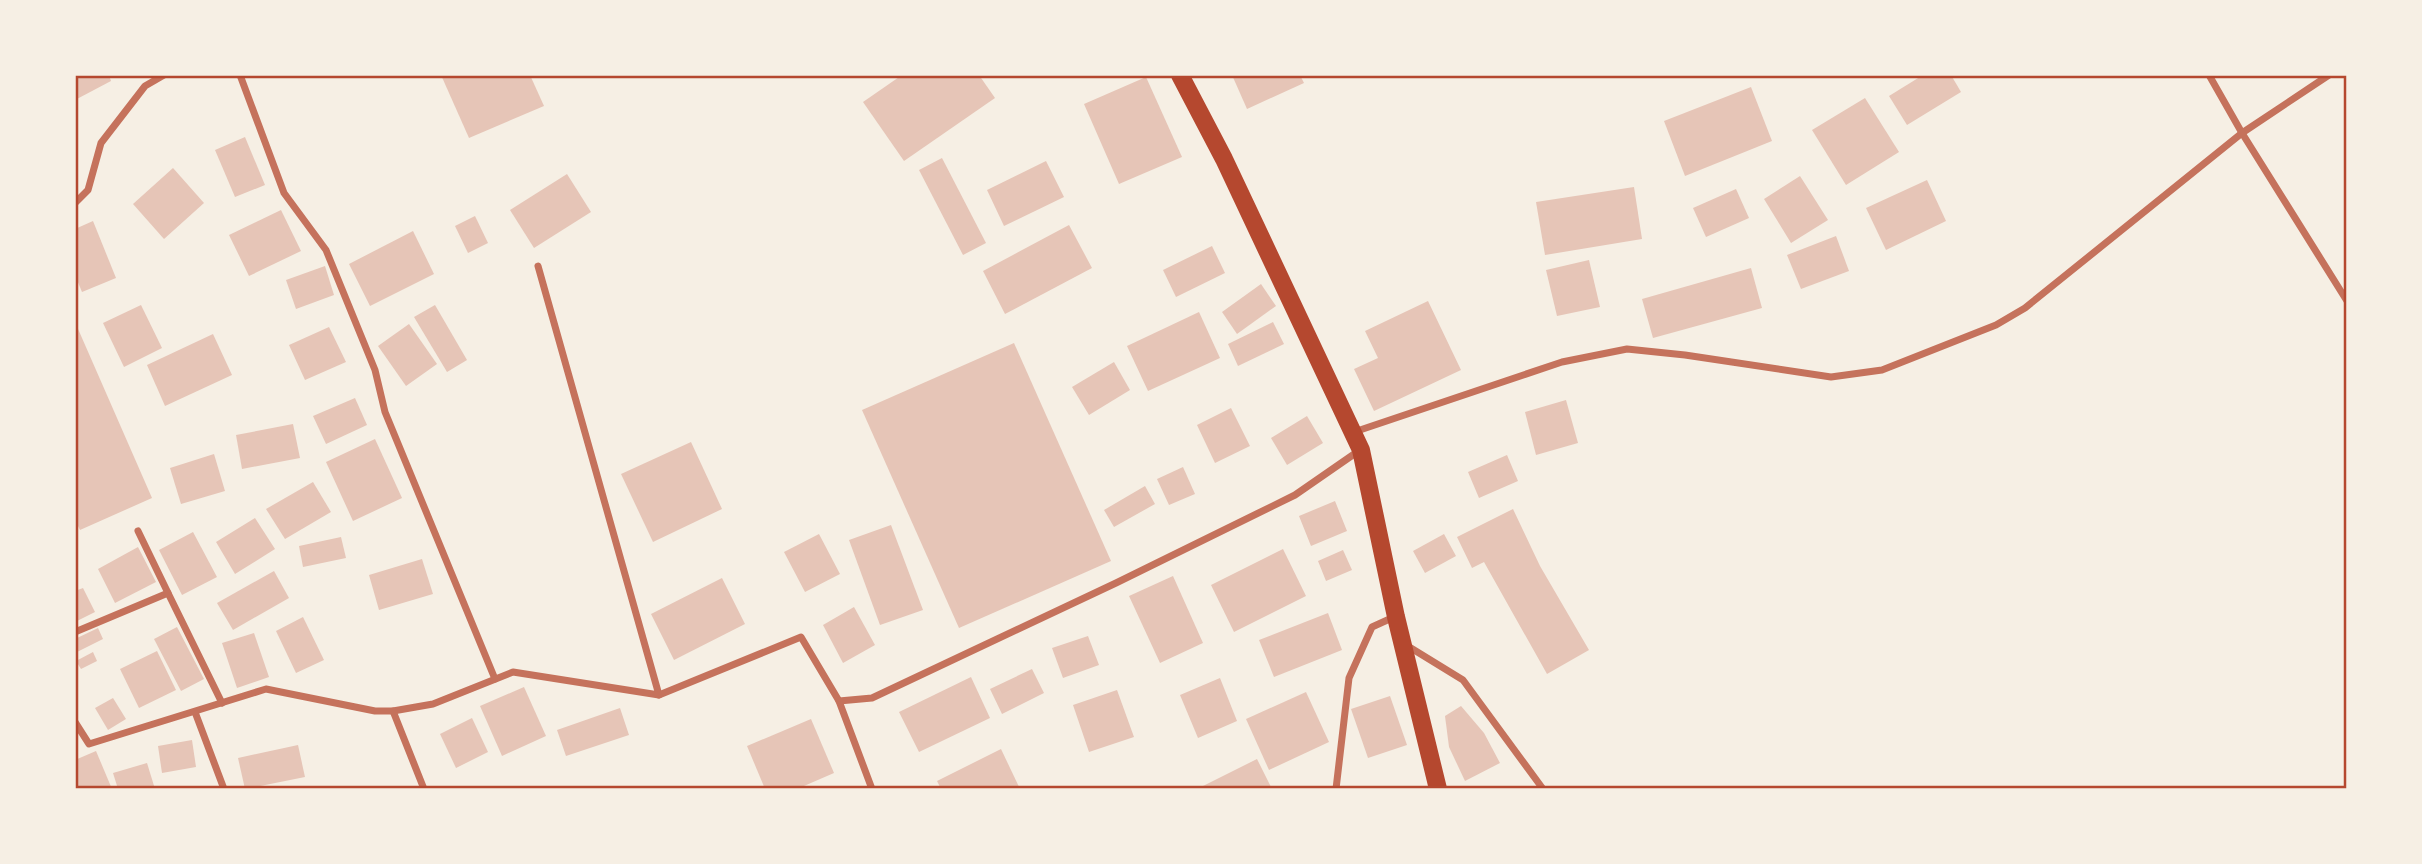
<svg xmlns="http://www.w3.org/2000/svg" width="2422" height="864" viewBox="0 0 2422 864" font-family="Roboto,sans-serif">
	<rect width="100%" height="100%" fill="#f6efe4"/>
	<g fill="#e6c5b7">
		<polygon points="75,75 109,75 111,81 75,100"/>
		<polygon points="441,75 530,75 544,106 469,138"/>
		<polygon points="902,75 979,75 995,98 904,161 863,102"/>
		<polygon points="1232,75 1300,75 1304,83 1247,109"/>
		<polygon points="1923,75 1951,75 1961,92 1907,125 1889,96"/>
		<polygon points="1146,77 1182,157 1119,184 1084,104"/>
		<polygon points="1751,87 1772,141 1685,176 1664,121"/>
		<polygon points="1865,98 1899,152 1846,185 1812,130"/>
		<polygon points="245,137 265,185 235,197 215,150"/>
		<polygon points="942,158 986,243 963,255 919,170"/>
		<polygon points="1046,161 1064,197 1004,226 987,190"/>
		<polygon points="173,168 204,203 164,239 133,204"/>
		<polygon points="567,174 591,212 534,248 510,210"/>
		<polygon points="1800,176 1828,220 1791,243 1764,199"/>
		<polygon points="1927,180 1946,221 1886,250 1866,208"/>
		<polygon points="1634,187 1642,239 1545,255 1536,202"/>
		<polygon points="1736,189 1749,218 1706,237 1693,208"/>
		<polygon points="281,210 301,251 249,276 229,235"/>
		<polygon points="475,216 488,243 468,253 455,226"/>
		<polygon points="93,221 116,278 82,292 75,275 75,229"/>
		<polygon points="1069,225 1092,268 1005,314 983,271"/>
		<polygon points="413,231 434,274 370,306 349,264"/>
		<polygon points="1836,236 1849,271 1801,289 1787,255"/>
		<polygon points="1212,246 1225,273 1176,297 1163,270"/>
		<polygon points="1589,260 1600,307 1557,316 1546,270"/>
		<polygon points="325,266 334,295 296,309 286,280"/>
		<polygon points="1751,268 1762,308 1653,338 1642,299"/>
		<polygon points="1261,284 1276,306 1237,334 1222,312"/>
		<polygon points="1428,301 1461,370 1374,411 1354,369 1378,358 1365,331"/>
		<polygon points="141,305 162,348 124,367 103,323"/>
		<polygon points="435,305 467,360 447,372 414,317"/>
		<polygon points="1199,312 1220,358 1148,391 1127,346"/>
		<polygon points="75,322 152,498 80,530 75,520"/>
		<polygon points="1273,322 1284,344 1238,366 1228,344"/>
		<polygon points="409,324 437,364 406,386 378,346"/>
		<polygon points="329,327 346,362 305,380 289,345"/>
		<polygon points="213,334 232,375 165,406 147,365"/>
		<polygon points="1014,343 1111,561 959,628 862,410"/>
		<polygon points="1114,362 1130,390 1089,415 1072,387"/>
		<polygon points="355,398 367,425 326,444 313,416"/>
		<polygon points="1566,400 1578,443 1536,455 1525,412"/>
		<polygon points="1231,408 1250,446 1215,463 1197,425"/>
		<polygon points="1307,416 1323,443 1287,465 1271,438"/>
		<polygon points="293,424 300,458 242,469 236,435"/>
		<polygon points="375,439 402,498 353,521 326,462"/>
		<polygon points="691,442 722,509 653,542 621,474"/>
		<polygon points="214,454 225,491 181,504 170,468"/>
		<polygon points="1507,455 1518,481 1479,498 1468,472"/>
		<polygon points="1183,467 1195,494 1169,505 1157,479"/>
		<polygon points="313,482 331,512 285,539 266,509"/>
		<polygon points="1145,486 1155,504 1114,527 1104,510"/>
		<polygon points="1335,501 1347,531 1311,546 1299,516"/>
		<polygon points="1513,509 1540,566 1589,650 1547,674 1484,562 1472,568 1457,537"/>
		<polygon points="255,518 275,549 235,574 216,542"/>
		<polygon points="891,525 923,610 880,625 849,540"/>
		<polygon points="193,532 217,577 182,595 159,550"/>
		<polygon points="819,534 840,574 805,592 784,552"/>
		<polygon points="1444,534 1456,556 1425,573 1413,551"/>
		<polygon points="341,537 346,558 303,567 299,546"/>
		<polygon points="138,547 156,582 115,603 98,569"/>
		<polygon points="1283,549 1306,596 1234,632 1211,585"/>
		<polygon points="1343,550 1352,570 1326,581 1318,561"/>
		<polygon points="422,559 433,594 379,610 369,575"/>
		<polygon points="274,571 289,598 233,630 217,603"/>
		<polygon points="1173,576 1203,643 1160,663 1129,596"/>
		<polygon points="722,578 745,624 674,660 651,614"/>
		<polygon points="83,588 95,612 75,622 75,591"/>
		<polygon points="854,607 875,645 843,663 823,625"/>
		<polygon points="1328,613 1342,650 1274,677 1259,640"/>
		<polygon points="303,617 324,660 296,673 276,631"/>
		<polygon points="177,627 204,679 181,691 154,639"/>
		<polygon points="98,628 103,639 75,653 75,639"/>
		<polygon points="254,633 269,677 237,688 222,643"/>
		<polygon points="1088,636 1099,665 1063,678 1052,648"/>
		<polygon points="157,651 176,690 139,708 120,669"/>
		<polygon points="93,652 97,661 81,669 76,661"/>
		<polygon points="1032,669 1044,693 1002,714 990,689"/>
		<polygon points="971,677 990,718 919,752 899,712"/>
		<polygon points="1220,678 1237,721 1198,738 1180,695"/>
		<polygon points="524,687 546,736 502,756 480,706"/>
		<polygon points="1117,690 1134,737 1089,752 1073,705"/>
		<polygon points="1306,692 1329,742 1269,770 1246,719"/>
		<polygon points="1390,696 1407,745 1368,758 1351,709"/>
		<polygon points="113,698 126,719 108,730 95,708"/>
		<polygon points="1461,706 1484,733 1500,763 1465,781 1449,747 1445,716"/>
		<polygon points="620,708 629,735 566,756 557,730"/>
		<polygon points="472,718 488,752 456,768 440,734"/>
		<polygon points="811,719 834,773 797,789 765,789 747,746"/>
		<polygon points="192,740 196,767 162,773 158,746"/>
		<polygon points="298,745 305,777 245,789 238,758"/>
		<polygon points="1001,749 1020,789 941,789 937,781"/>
		<polygon points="96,751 112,789 75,789 75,760"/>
		<polygon points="1257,759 1272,789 1197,789"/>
		<polygon points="147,763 155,789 118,789 113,773"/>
	</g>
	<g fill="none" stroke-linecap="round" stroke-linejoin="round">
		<g stroke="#c5725c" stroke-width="7">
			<polyline points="240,75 284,193 326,250 375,370 385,412 495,679"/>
			<polyline points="2209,75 2242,133 2347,301"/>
			<polyline points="75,203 88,190 101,143 145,86 164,75"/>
			<polyline points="538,266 659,695"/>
			<polyline points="1354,432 1562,362 1627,349 1685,355 1831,377 1882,370 1996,325 2025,308 2242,133 2329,75"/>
			<polyline points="168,593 222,703"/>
			<polyline points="75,632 168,593 138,531"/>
			<polyline points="1406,645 1463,680 1543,789"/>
			<polyline points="839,701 872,789"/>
			<polyline points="393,711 424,789"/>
			<polyline points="195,712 224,789"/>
			<polyline points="75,722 89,744 266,689 375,711 393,711 433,704 513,672 659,695 801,637 839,701 872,698 1116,583 1295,495 1360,450"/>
			<polyline points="1336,789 1349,678 1372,627 1394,617"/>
		</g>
		<polyline stroke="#b5482f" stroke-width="18" points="1180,75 1224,159 1361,450 1396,617 1438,789"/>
	</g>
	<rect width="2422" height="864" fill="none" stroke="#f6efe4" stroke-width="154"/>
	<rect x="77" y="77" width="2268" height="710" fill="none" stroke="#b5482f" stroke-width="2.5"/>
</svg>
